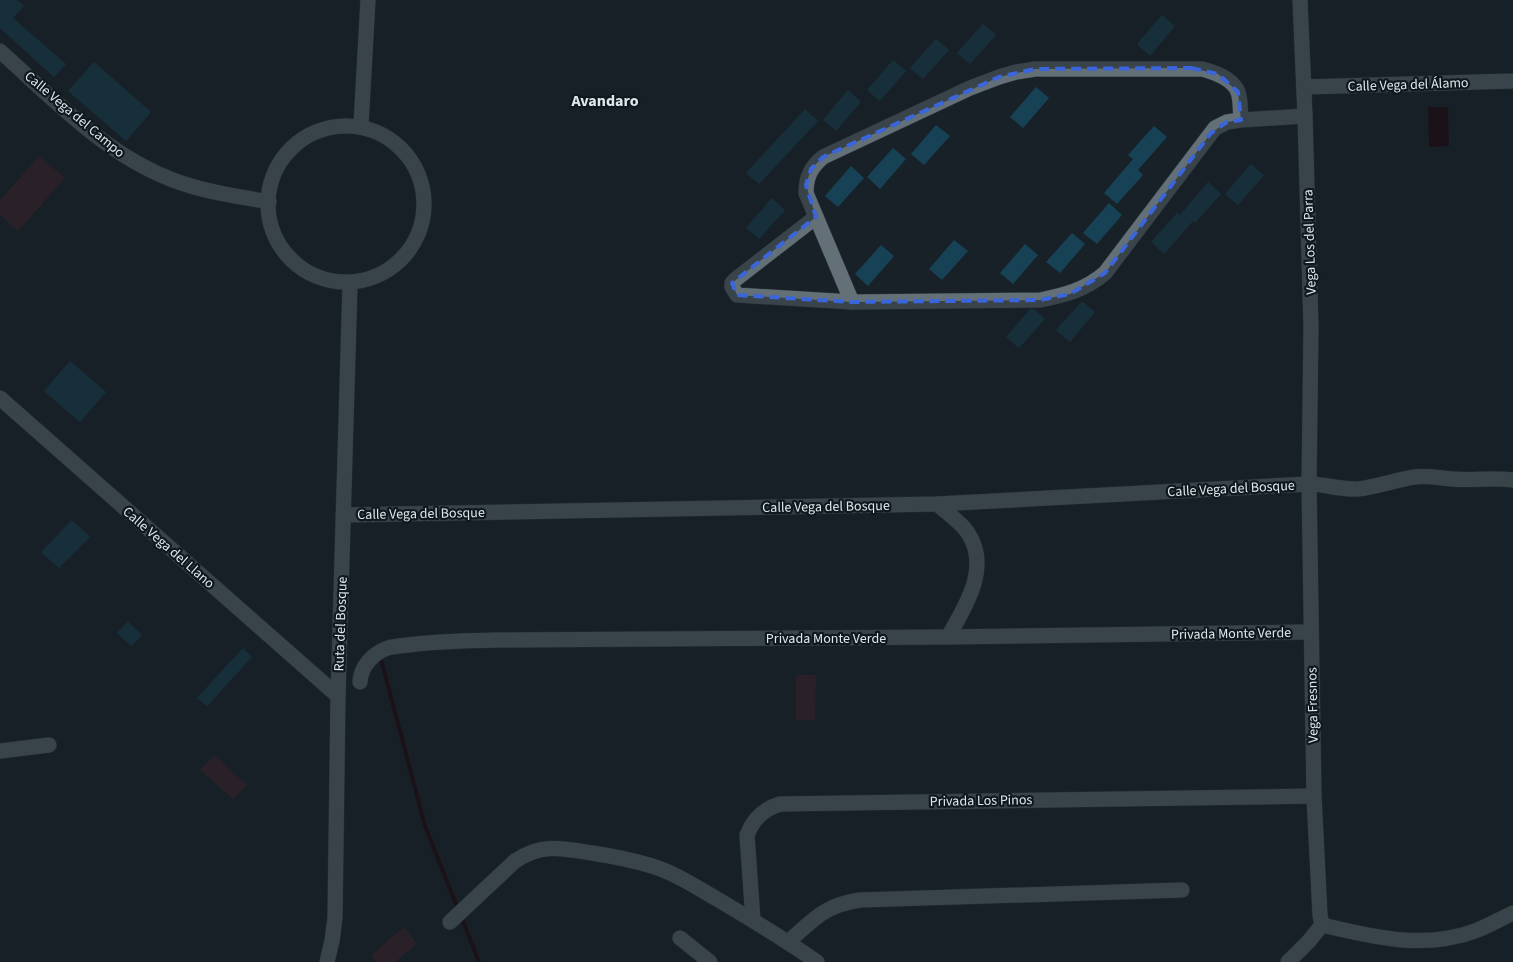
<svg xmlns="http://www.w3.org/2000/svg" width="1513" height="962" viewBox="0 0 1513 962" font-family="'Source Sans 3',sans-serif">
	<rect width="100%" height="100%" fill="#172127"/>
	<g fill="#3e2229">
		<polygon points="39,156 65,178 18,231 0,215 0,200"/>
		<polygon points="796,675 816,675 815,720 796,720"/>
		<polygon points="214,755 247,785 233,799 200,770"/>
		<polygon points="404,927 417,944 395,962 376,962 371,955"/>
	</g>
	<polygon fill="#20020b" points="1428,107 1448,107 1449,146 1429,147"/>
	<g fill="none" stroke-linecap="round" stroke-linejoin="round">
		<g stroke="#20020b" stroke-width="4">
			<polyline points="381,659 425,826 458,909"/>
			<polyline points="461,916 479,962"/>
		</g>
	</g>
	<g fill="#174256">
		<polygon points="0,0 17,0 24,6 13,18 66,64 54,77 0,28"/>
		<polygon points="1162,15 1175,26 1150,56 1137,44"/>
		<polygon points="983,24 996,35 970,64 957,53"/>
		<polygon points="936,39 949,50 923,79 910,68"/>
		<polygon points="893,60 906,71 880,101 867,90"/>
		<polygon points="94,62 151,112 126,141 68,91"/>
		<polygon points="1036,87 1049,98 1023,128 1010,117"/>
		<polygon points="848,90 861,102 836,131 823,120"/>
		<polygon points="805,109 818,121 759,184 746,173"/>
		<polygon points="936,125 950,136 924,165 911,154"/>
		<polygon points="1154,126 1167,137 1138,170 1143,175 1117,204 1104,193 1133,159 1128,155"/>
		<polygon points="893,148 906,159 880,189 867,177"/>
		<polygon points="1251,164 1264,175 1238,205 1225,194"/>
		<polygon points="851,166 864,178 838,207 825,196"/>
		<polygon points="1208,182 1221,194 1195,223 1193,221 1164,254 1151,242 1177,213 1180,215"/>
		<polygon points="772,198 785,210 759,239 746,228"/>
		<polygon points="1109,203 1122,215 1097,244 1083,233"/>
		<polygon points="1072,233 1085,244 1060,273 1046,262"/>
		<polygon points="954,240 968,251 942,280 929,269"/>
		<polygon points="1025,244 1038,255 1013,284 1000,273"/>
		<polygon points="881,245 894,256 868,286 855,274"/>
		<polygon points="1082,301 1095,312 1070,342 1056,330"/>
		<polygon points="1030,309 1034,309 1045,319 1019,348 1006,337"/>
		<polygon points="70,361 106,392 80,422 44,391"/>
		<polygon points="72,520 90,537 59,568 41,552"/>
		<polygon points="128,622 142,635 131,646 117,633"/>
		<polygon points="243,648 252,657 207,706 197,698"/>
	</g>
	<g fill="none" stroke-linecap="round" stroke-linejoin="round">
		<g stroke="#343b40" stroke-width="16">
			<g id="minor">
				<polyline points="1300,0 1305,116 1311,327 1309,484 1314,796 1320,915 1322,925"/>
				<path d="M0 51C58 103 114 164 191 186 216 194 244 197 269 202"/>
				<polyline points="1304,87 1513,81"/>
				<path d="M1241 120C1240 112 1241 100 1238 92 1233 79 1214 72 1202 69H1035L1016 72 999 77 970 88 823 157C811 167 806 177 806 193L852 302 1040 300C1065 295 1085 290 1105 273L1215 128 1227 122 1241 120 1305 116"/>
				<polyline points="361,125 368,0"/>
				<circle cx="346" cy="204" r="78"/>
				<polyline points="816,217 736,279 732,283 732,287 737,295 852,302"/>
				<polyline points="0,398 338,696"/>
				<path d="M937 504C947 513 961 522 968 533 991 568 965 607 948 637"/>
				<path d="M343 515 937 504 1309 484C1325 484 1341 490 1358 489 1377 487 1395 480 1414 477 1427 475 1439 478 1452 479 1472 481 1493 477 1513 480"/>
				<path d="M360 682C361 666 373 653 388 648 394 646 401 646 408 645 437 641 467 641 497 640L948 637 1311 632"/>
				<polyline points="0,751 49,745"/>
				<path d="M753 920 747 835C753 819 763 809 780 804L1314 796"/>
				<path d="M450 922 515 861C542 843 562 848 592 853 612 856 632 860 652 866 675 873 696 887 717 899 751 919 784 939 817 962"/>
				<path d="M1322 925C1372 937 1424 950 1475 931 1488 926 1500 919 1513 913"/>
				<polyline points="680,938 710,962"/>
				<path d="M788 942C814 919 825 905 860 900L1182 890"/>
				<polyline points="327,962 332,941 335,918 338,696 350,285"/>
				<polyline points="1288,962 1309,941 1322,925"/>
			</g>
		</g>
		<use href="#minor" stroke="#637077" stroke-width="15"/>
	</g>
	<path d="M0 0H1513V962H0ZM1191 68 1218 74 1238 92 1241 120 1227 122 1211 133 1105 273 1070 294 1040 300 852 302 737 295 732 283 816 217 806 185 811 169 823 157 999 77 1035 69Z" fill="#172127" fill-opacity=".55" fill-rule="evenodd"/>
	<path fill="none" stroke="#3a65db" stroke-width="4" stroke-dasharray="10 6" stroke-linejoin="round" d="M1191 68 1218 74 1238 92 1241 120 1227 122 1211 133 1105 273 1070 294 1040 300 852 302 737 295 732 283 816 217 806 185 811 169 823 157 999 77 1035 69Z"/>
	<g text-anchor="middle" stroke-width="4.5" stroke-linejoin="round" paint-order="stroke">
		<g font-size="14" fill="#e0e7eb" stroke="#0e181e">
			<text transform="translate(1408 84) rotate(-2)" y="5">Calle Vega del Álamo</text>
			<text transform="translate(75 114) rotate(40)" y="5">Calle Vega del Campo</text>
			<text transform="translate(1309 242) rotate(-92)" y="5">Vega Los del Parra</text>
			<text transform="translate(1231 488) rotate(-3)" y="5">Calle Vega del Bosque</text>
			<text transform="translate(826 506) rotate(-1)" y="5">Calle Vega del Bosque</text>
			<text transform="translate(421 513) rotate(-1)" y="5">Calle Vega del Bosque</text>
			<text transform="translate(169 547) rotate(41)" y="5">Calle Vega del Llano</text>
			<text transform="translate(340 624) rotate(-88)" y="5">Ruta del Bosque</text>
			<text transform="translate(1231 633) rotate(-1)" y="5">Privada Monte Verde</text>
			<text x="826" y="643">Privada Monte Verde</text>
			<text transform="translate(1312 705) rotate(-91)" y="5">Vega Fresnos</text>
			<text transform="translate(981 800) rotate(-1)" y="5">Privada Los Pinos</text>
		</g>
		<g font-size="16" font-weight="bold" fill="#e0e7eb" stroke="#0e181e">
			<text x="605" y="106">Avandaro</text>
		</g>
	</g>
</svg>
